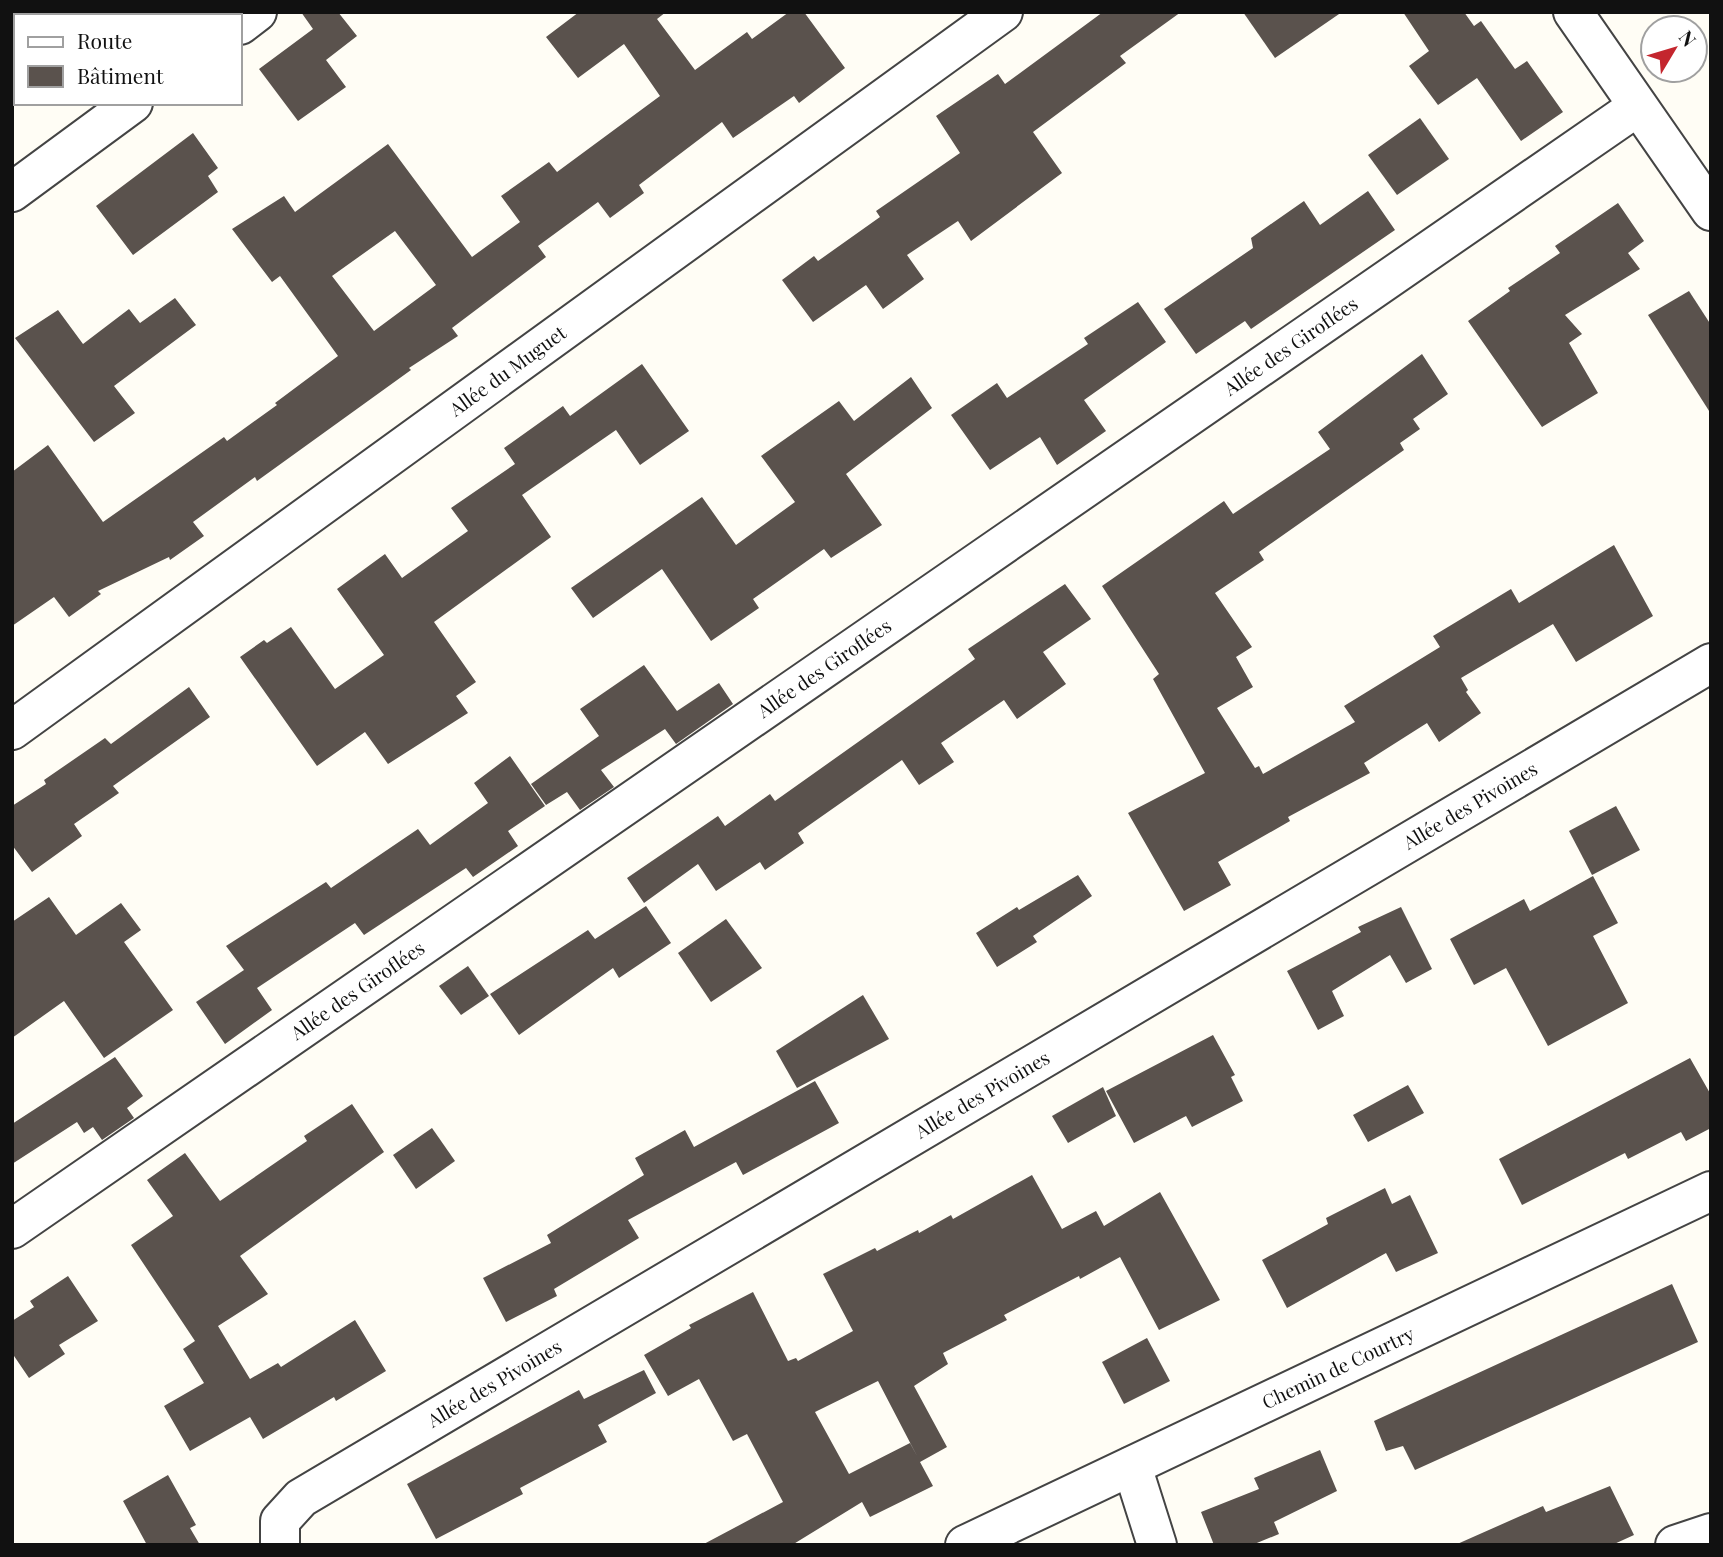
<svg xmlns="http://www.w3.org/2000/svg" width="1723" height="1557" viewBox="0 0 1723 1557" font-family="'Playfair Display',serif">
	<rect width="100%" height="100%" fill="#fffdf5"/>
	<g fill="#5a524d" fill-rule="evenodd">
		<polygon points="301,12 338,12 357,36 326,60 346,87 298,121 259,69 313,29"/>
		<path d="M579 12H666L657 19 695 70 747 32 752 39 789 12H804L845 68 799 103 794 96 733 138 722 122 639 185 644 193 610 218 598 202 538 246 546 257 452 328 458 336 409 368 411 370 257 481 255 477 193 522 204 536 170 560 169 557 98 591 101 594 69 617 54 597 12 626V472L48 445 103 522 224 437 227 441 277 405 275 403 338 356 280 276 272 282 232 229 284 196 295 212 388 144 472 257 520 222 501 196 549 162 557 172 660 96 624 44 578 78 546 37ZM395 231 436 285 374 331 332 276Z"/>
		<polygon points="1103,12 1181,12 1120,56 1126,63 1033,132 1062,173 971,241 958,221 907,255 924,279 883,309 866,285 813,322 782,280 814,256 818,261 880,217 876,211 960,153 936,116 998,74 1005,84"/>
		<polygon points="1243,12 1342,12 1275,58"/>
		<polygon points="1403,12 1464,12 1474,26 1481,21 1515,69 1527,61 1563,112 1521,141 1477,78 1438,105 1409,66 1429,51"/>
		<polygon points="1420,118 1449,159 1397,195 1368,155"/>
		<polygon points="193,133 218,168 208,176 218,192 133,255 96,206"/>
		<polygon points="1368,191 1395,230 1251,329 1245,321 1196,354 1164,309 1253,248 1251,238 1304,201 1320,225"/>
		<polygon points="1618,203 1644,241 1628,253 1640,269 1565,315 1582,334 1569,343 1598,393 1542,427 1468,321 1510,291 1508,288 1560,253 1555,246"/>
		<polygon points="1689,291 1711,325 1711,414 1648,315"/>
		<polygon points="175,298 196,325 114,386 135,413 94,442 15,338 58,310 83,344 129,309 140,323"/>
		<polygon points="1138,302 1166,342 1084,400 1106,431 1057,465 1040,437 990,470 951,415 997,383 1007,398 1088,344 1084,338"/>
		<polygon points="1422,354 1448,394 1413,419 1420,429 1400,443 1404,450 1259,552 1264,560 1215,593 1252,647 1236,657 1253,687 1217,708 1255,768 1259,766 1263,774 1355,722 1344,706 1440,647 1433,636 1511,589 1519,603 1614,545 1653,616 1576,662 1553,624 1461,678 1468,690 1466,692 1481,713 1439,742 1427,723 1364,763 1370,773 1288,817 1290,821 1218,862 1231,885 1184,911 1128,813 1205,773 1153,679 1159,674 1102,586 1224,501 1233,514 1330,449 1318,432"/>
		<polygon points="642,364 689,431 640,465 616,430 522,495 551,537 434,622 476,682 456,696 468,713 388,764 365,732 317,766 240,657 264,640 267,643 291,627 335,689 384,655 337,589 385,554 402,578 468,531 451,508 515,464 504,448 563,406 570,416"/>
		<polygon points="911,377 932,408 846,474 882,525 831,558 824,549 753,599 759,608 711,641 662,569 593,618 571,588 702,497 736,545 795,502 761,456 839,401 854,421"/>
		<polygon points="1065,584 1091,619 1043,652 1066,684 1017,719 1004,700 941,743 954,762 919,785 902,760 798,833 804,843 765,870 760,862 716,891 698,864 644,903 627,878 718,816 725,826 770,794 775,801 975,659 968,649"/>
		<polygon points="644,665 677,711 719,683 733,704 676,744 665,729 601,770 614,787 580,810 567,792 546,805 531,784 599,736 580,709"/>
		<polygon points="189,687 210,717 113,786 119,793 74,824 82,836 32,872 12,845 12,806 46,784 44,780 105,738 111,744"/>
		<polygon points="510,756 545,806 508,831 518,846 473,877 466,868 364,935 355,923 257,988 272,1010 225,1044 196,1002 244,970 226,946 326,882 331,888 418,829 430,845 488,803 474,783"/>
		<polygon points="1616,806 1640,850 1592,875 1569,831"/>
		<polygon points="1078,875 1092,896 1033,936 1037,942 997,967 976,933 1017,907 1019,910"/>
		<polygon points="1593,876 1618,923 1593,936 1628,1003 1548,1046 1506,968 1474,985 1450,939 1524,899 1530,911"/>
		<polygon points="49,897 76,935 121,903 141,930 124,942 173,1010 104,1058 64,1001 12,1038 12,922"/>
		<polygon points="646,906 671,943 619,978 613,968 519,1035 490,994 588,930 595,939"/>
		<polygon points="1401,907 1432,969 1406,983 1390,955 1332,991 1344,1016 1318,1030 1287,971 1361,932 1358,927"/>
		<polygon points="726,919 762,968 711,1002 678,953"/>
		<polygon points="468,966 489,996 461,1015 439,986"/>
		<polygon points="863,995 889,1039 797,1088 776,1051"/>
		<polygon points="1213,1035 1235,1075 1231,1077 1243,1101 1192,1127 1186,1116 1134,1143 1106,1091"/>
		<polygon points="115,1057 143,1096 127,1108 134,1118 102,1140 93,1127 84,1133 77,1122 12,1164 12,1124"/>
		<polygon points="1690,1058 1711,1095 1711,1128 1686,1141 1681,1132 1628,1159 1625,1153 1522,1205 1499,1159"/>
		<polygon points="815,1081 839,1123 743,1175 736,1162 628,1220 639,1238 554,1289 557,1296 506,1322 483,1278 551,1243 547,1235 644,1175 635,1158 685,1130 694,1147"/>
		<polygon points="1408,1085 1424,1113 1368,1142 1353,1115"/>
		<polygon points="1103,1087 1116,1116 1068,1143 1052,1116"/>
		<polygon points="352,1104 384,1152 240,1256 268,1294 218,1326 250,1379 278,1363 281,1367 355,1320 386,1371 336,1401 334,1397 263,1439 250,1417 190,1451 164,1406 204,1383 183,1349 195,1341 131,1245 173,1216 147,1180 185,1153 220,1201 307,1141 304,1136"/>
		<polygon points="432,1128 455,1161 416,1189 393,1155"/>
		<path d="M1032 1175 1062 1229 1096 1211 1104 1226 1160 1192 1220 1300 1159 1330 1120 1257 1080 1279 1079 1276 1004 1315 1007 1320 943 1353 948 1364 914 1386 947 1447 920 1462 933 1486 870 1517 862 1502 792 1545H702L783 1502 747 1434 733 1441 699 1379 668 1396 644 1355 691 1328 689 1325 753 1292 788 1361 796 1358 798 1361 853 1331 823 1274 875 1248 877 1251 918 1230 919 1233 951 1215 953 1219ZM878 1381 917 1456 910 1443 849 1474 815 1412Z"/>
		<polygon points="1385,1188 1392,1204 1410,1195 1438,1253 1396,1272 1386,1253 1287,1308 1262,1260 1328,1224 1326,1218"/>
		<polygon points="68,1276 98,1321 59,1345 65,1354 29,1378 12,1353 12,1321 34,1307 30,1301"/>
		<polygon points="1672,1284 1698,1342 1415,1470 1403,1446 1386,1451 1374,1421"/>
		<polygon points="1147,1338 1170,1381 1124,1404 1102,1362"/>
		<polygon points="644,1370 656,1393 598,1425 607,1442 520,1488 523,1494 436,1539 407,1484 579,1390 584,1399"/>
		<polygon points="1320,1450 1337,1491 1274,1522 1279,1534 1252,1545 1214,1545 1201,1512 1259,1489 1254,1478"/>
		<polygon points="168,1475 196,1525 190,1528 200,1545 147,1545 123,1501"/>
		<polygon points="1610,1486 1634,1535 1612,1545 1455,1545 1543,1506 1546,1512"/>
	</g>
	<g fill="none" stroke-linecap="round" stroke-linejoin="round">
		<g stroke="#444" stroke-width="42">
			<g id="minor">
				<polyline points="240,25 257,12"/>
				<polyline points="12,192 133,103"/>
				<path id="s1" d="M12 730 1003 12"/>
				<path id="s2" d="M12 1229 1637 107"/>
				<polyline points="1132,1466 1157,1545"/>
				<path id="s3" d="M280 1545V1521L301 1498 1711 663"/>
				<path id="s4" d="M965 1545 1711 1191"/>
				<polyline points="1675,1545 1711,1533"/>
			</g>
		</g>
		<g stroke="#444" stroke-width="42">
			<polyline id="tertiary" points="1573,12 1711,211"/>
		</g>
		<use href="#minor" stroke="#fff" stroke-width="38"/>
		<use href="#tertiary" stroke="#fff" stroke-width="38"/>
	</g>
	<g text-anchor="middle" stroke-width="7" stroke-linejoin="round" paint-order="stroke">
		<g font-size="19" fill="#111" stroke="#fff">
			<text dy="7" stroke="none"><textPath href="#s2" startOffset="1554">Allée des Giroflées</textPath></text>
			<text dy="7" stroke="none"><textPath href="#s1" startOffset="612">Allée du Muguet</textPath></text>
			<text dy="7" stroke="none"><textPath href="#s2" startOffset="987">Allée des Giroflées</textPath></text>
			<text dy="7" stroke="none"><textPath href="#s3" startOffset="1414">Allée des Pivoines</textPath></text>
			<text dy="7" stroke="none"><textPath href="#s2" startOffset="420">Allée des Giroflées</textPath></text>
			<text dy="7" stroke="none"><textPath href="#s3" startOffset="847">Allée des Pivoines</textPath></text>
			<text dy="7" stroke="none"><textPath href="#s4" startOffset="413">Chemin de Courtry</textPath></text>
			<text dy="7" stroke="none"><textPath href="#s3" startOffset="280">Allée des Pivoines</textPath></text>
		</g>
	</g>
	<rect width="1723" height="1557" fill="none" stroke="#111111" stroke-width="28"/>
	<rect x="14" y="14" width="228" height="91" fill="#ffffff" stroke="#a0a0a0" stroke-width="2"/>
	<rect x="28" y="37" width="35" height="10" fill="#ffffff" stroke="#a0a0a0" stroke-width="2"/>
	<text x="77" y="49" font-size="21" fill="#111111">Route</text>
	<rect x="28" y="66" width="35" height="21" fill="#5a524d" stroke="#a0a0a0" stroke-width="2"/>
	<text x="77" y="84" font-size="21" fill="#111111">Bâtiment</text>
	<g transform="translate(1674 49) rotate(52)"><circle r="33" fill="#ffffff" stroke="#a0a0a0" stroke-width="2"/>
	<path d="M0-5L12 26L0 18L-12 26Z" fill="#c4262e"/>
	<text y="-10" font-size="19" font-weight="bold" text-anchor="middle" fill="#111111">N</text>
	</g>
</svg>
